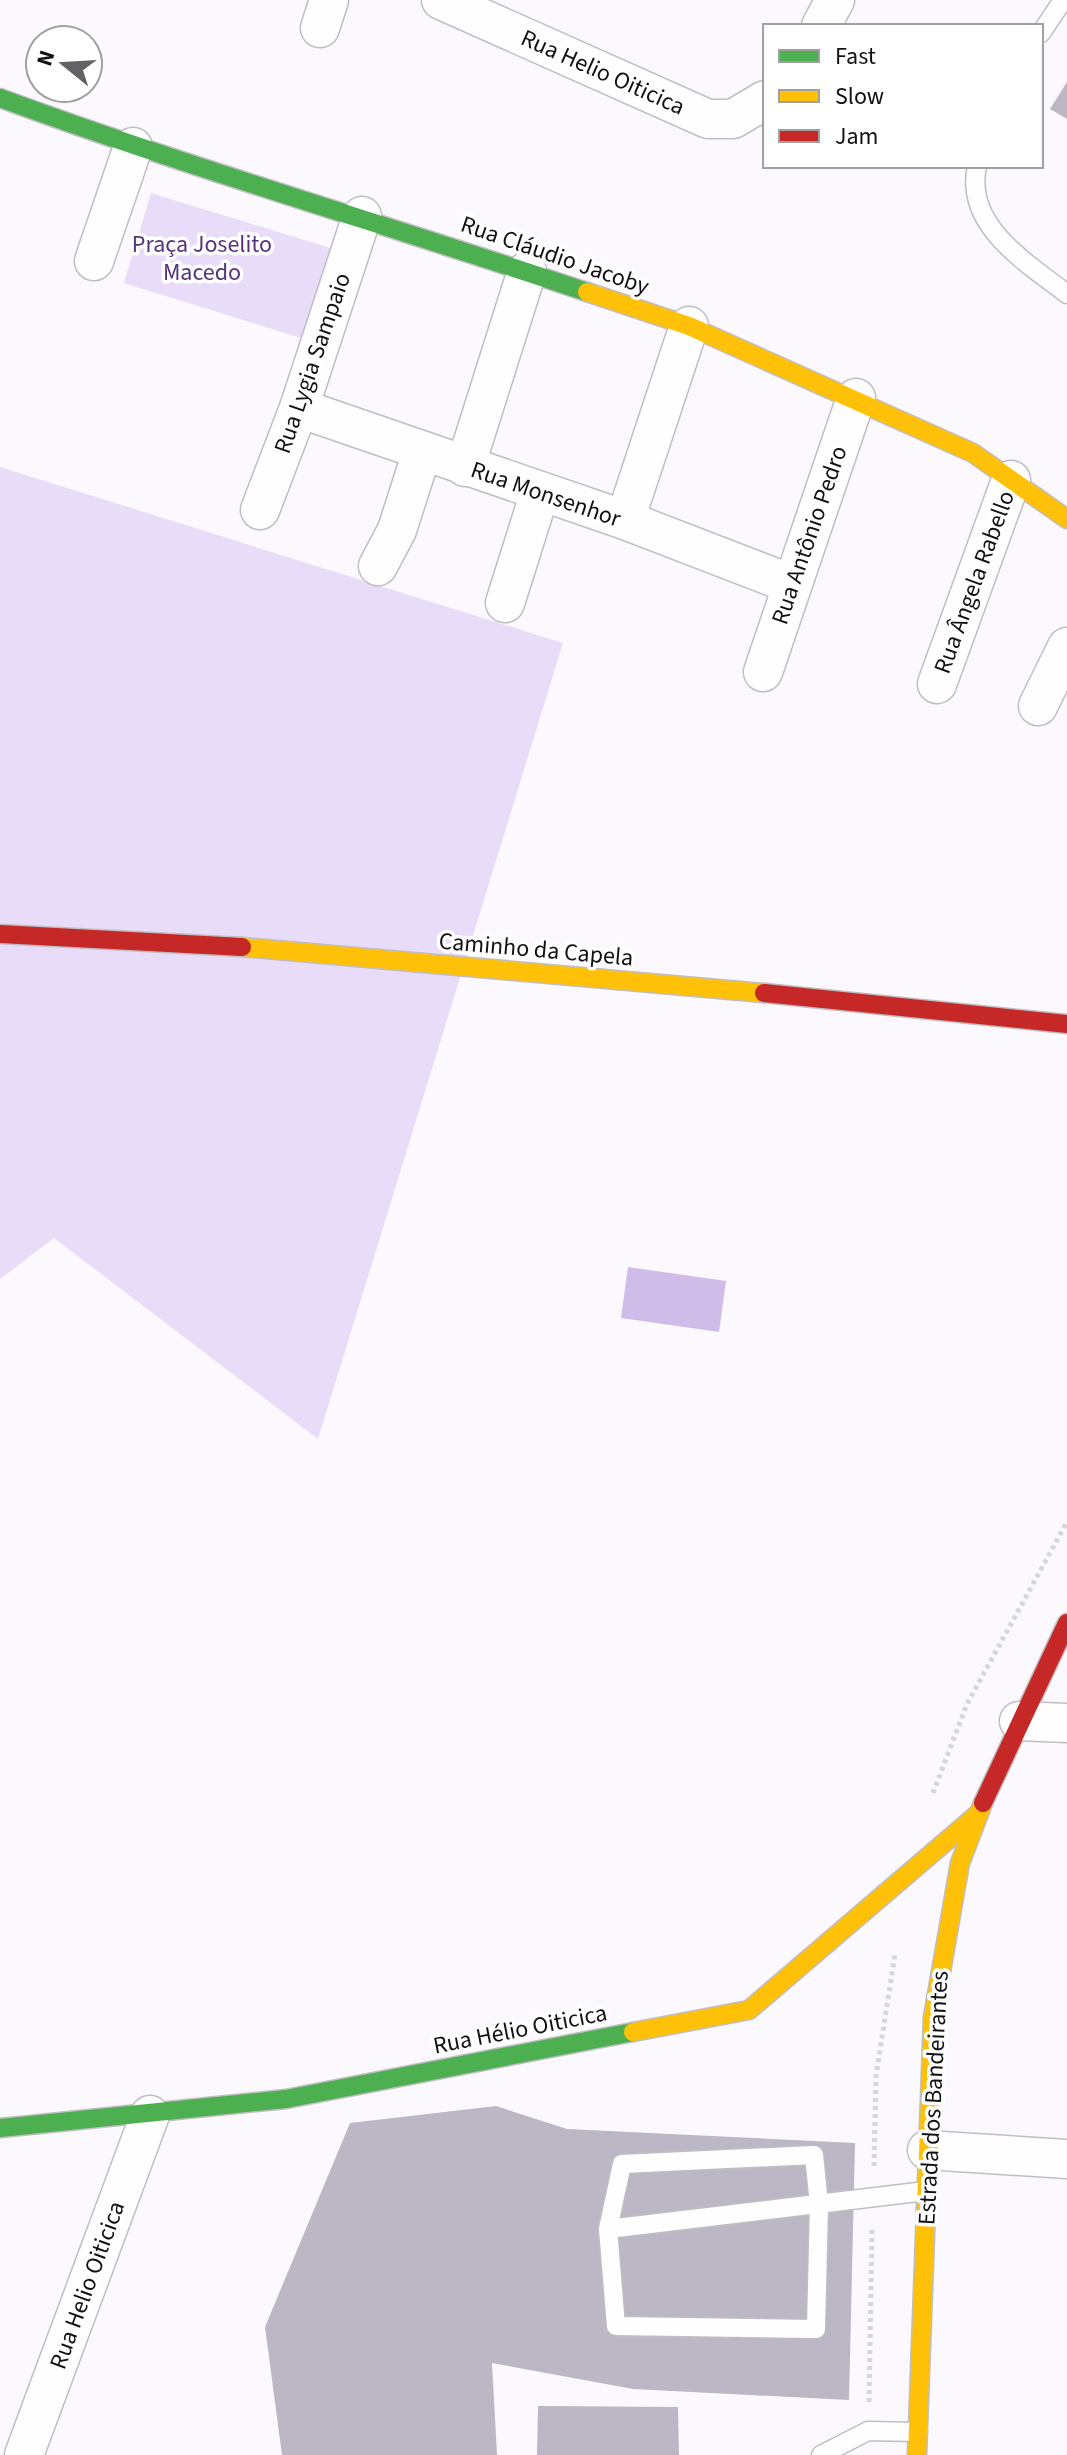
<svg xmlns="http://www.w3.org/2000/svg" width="1067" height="2455" viewBox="0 0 1067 2455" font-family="'Source Sans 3',sans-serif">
	<rect width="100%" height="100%" fill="#fbf9fe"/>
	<g fill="#e8dcf8">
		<polygon points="151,193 337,250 307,340 124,283"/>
		<polygon points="0,467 563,643 318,1439 54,1238 0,1279"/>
	</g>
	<polygon fill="#cfbce8" points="628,1267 726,1281 719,1332 621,1318"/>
	<g fill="#bcb7c4">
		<polygon points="1067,82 1067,119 1050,109"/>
		<polygon points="496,2106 567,2129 855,2143 849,2400 633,2389 492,2363 497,2455 282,2455 265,2327 350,2123"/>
		<polygon points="538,2406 678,2407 679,2455 537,2455"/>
	</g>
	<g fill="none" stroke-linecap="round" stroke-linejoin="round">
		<g stroke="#c0bec2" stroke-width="21">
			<g id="lane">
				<polyline points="1041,33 1063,0"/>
				<path d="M977 166C964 226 1026 262 1067 294"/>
				<path d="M608 2229 622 2164 814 2155 819 2204 816 2329 616 2326 608 2229C714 2216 820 2203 926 2191"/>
				<polyline points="821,2455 868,2431 918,2432"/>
			</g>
		</g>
		<g stroke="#c0bec2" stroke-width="41">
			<g id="street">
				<polyline points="441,0 708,119 733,119 765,100"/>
				<polyline points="821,26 835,0"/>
				<polyline points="320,28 329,0"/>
				<polyline points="94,261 133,147"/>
				<polyline points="299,408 625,520 791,584"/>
				<polyline points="465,467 527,271"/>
				<polyline points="260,510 299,408 362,216"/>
				<polyline points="625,520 689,326"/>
				<polyline points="378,566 397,530 422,452"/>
				<polyline points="505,603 540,492"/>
				<polyline points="763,672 856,398"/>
				<polyline points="937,684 1011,480"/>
				<polyline points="1038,706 1067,647"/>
				<polyline points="1019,1721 1067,1723"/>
				<polyline points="927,2150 1067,2159"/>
				<polyline points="24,2455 150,2115"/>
			</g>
		</g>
		<g stroke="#c0bec2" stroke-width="21">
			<g id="fast">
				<path d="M0 98C193 169 391 226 587 292"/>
				<polyline points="0,2128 286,2099 633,2032"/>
			</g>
		</g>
		<g stroke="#c0bec2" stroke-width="21">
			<g id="slow">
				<polyline points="587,292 689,326 973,453 1067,519"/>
				<polyline points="242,947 764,993"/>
				<polyline points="633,2032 749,2010 979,1813"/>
				<polyline points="917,2455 933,2017 960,1863 983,1803"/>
			</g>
		</g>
		<g stroke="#c0bec2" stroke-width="21">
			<g id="jam">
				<polyline points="0,934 242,947"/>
				<polyline points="764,993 1067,1024"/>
				<polyline points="983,1803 1067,1623"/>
			</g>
		</g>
		<g stroke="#d6d6d7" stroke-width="5" stroke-dasharray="4 4" stroke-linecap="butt">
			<polyline points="933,1793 967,1704 1067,1522"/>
			<polyline points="874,2166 876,2076 895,1954"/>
			<polyline points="869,2402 872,2228"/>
		</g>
		<use href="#lane" stroke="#fefeff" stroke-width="18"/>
		<use href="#street" stroke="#fefeff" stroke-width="38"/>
		<use href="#fast" stroke="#4caf50" stroke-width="18"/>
		<use href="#slow" stroke="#ffc107" stroke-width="18"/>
		<use href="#jam" stroke="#c62828" stroke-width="18"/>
	</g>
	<g text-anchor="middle" stroke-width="7" stroke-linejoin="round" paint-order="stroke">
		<g font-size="24" fill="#111013" stroke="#fff">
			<text transform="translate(603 72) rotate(24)" y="8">Rua Helio Oiticica</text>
			<text transform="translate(555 255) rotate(19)" y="8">Rua Cláudio Jacoby</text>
			<text transform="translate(312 363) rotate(-71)" y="8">Rua Lygia Sampaio</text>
			<text transform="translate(546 494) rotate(19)" y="8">Rua Monsenhor</text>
			<text transform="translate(809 535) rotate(-71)" y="8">Rua Antônio Pedro</text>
			<text transform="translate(974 582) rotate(-70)" y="8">Rua Ângela Rabello</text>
			<text transform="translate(536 949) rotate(5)" y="8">Caminho da Capela</text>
			<text transform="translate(520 2029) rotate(-11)" y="8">Rua Hélio Oiticica</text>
			<text transform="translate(933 2098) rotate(-87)" y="8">Estrada dos Bandeirantes</text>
			<text transform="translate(87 2285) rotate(-70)" y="8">Rua Helio Oiticica</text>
		</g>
		<g font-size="24" fill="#56337c" stroke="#fff">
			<text x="202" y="252">Praça Joselito<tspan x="202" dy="28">Macedo</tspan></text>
		</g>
	</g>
	<rect x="763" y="24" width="280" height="144" fill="#ffffff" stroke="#a09fa1" stroke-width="2"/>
	<rect x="779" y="50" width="40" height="12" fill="#4caf50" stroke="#a09fa1" stroke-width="2"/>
	<text x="835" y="64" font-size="24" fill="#111013">Fast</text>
	<rect x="779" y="90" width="40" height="12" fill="#ffc107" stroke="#a09fa1" stroke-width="2"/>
	<text x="835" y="104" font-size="24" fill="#111013">Slow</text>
	<rect x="779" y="130" width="40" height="12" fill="#c62828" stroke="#a09fa1" stroke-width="2"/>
	<text x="835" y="144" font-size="24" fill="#111013">Jam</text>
	<g transform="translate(64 64) rotate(288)"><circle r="38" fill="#ffffff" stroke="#a09fa1" stroke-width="2"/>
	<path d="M0-6L14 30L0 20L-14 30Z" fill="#636265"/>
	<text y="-12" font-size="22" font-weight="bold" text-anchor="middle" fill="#111013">N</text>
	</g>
</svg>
